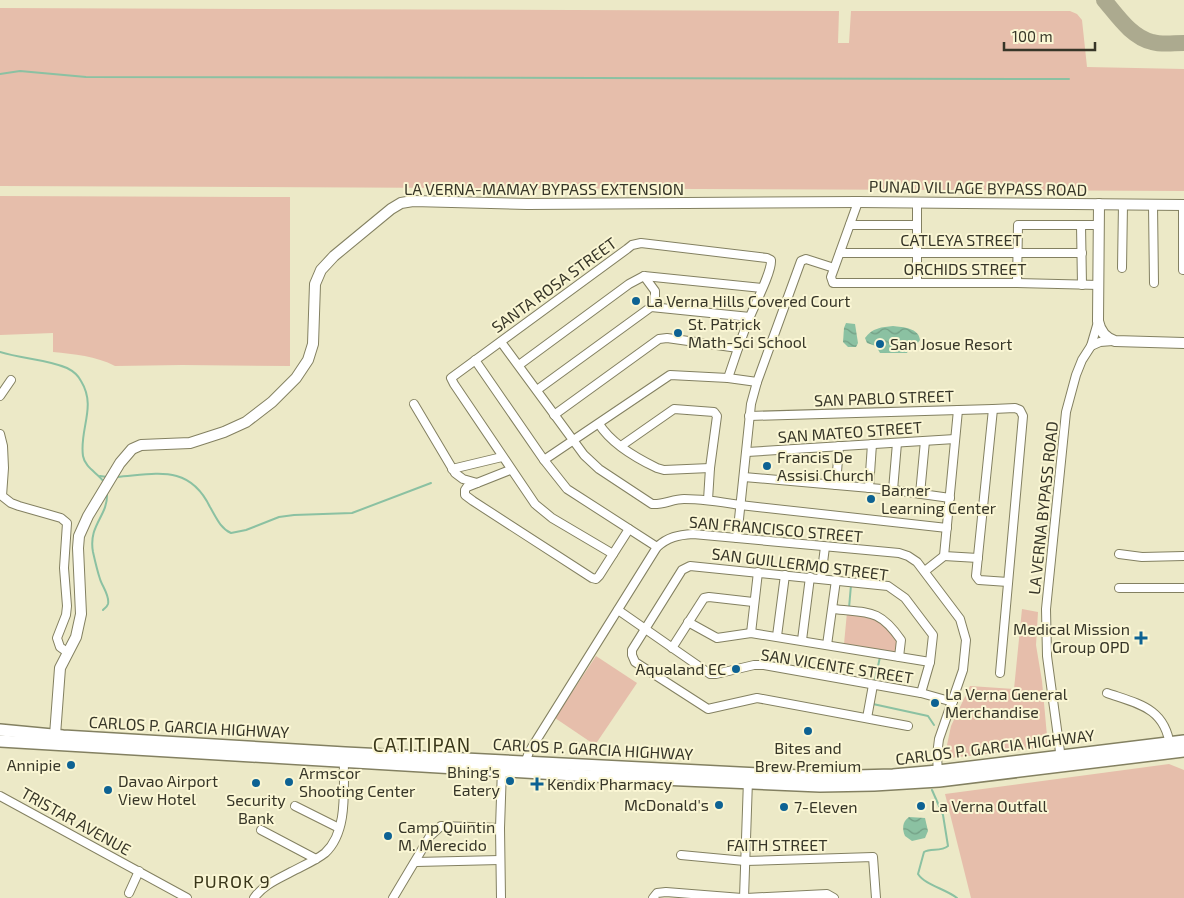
<svg xmlns="http://www.w3.org/2000/svg" width="1184" height="898" viewBox="0 0 1184 898" font-family="'Exo 2',sans-serif">
	<defs>
		<pattern id="water-waves" width="16" height="10" patternUnits="userSpaceOnUse" patternTransform="scale(1.25)"><rect width="16" height="10" fill="#8bc1a2"/><path d="M0 5q4-4 8 0t8 0" fill="none" stroke="#729e84"/></pattern>
	</defs>
	<rect width="100%" height="100%" fill="#ece9c7"/>
	<g fill="#e6beab">
		<polygon points="0,8 839,11 838,43 849,43 851,11 1070,11 1077,14 1082,20 1087,67 1184,69 1184,191 0,186"/>
		<path d="M0 196 290 197V366L182 365 115 366C96 356 74 354 53 352V333L0 335Z"/>
		<polygon points="1022,609 1038,612 1036,645 1042,681 1048,747 950,758 947,745 951,726 970,686 1014,689"/>
		<polygon points="847,612 880,620 899,640 898,654 844,644"/>
		<polygon points="596,656 637,683 595,745 555,718"/>
		<polygon points="1169,764 1184,770 1184,898 971,898 945,794"/>
	</g>
	<g fill="url(#water-waves)">
		<polygon points="846,323 855,324 858,343 856,347 848,347 843,342 844,328"/>
		<path d="M893 326C903 327 919 328 920 340L917 344 911 345 907 353H880L876 346 867 343 865 338C872 328 882 327 893 326Z"/>
		<path d="M909 817 925 818 928 831 925 838 912 841 905 836C902 829 902 822 909 817Z"/>
	</g>
	<g fill="none" stroke-linecap="round" stroke-linejoin="round">
		<g stroke="#8bc1a2" stroke-width="2">
			<polyline points="0,74 20,71 86,77 1069,79"/>
			<path d="M0 352C22 359 46 359 67 368 73 371 78 375 81 381 97 407 79 429 83 456 85 468 98 473 104 482"/>
			<polyline points="100,476 107,477"/>
			<path d="M117 477C157 474 189 464 210 507 216 517 220 528 231 533L246 530 279 517 294 515 352 513 431 483"/>
			<polyline points="849,608 851,585"/>
			<path d="M103 610C105 608 107 607 108 604 110 596 102 586 100 579 97 570 95 561 93 552 88 525 108 516 107 494"/>
			<polyline points="875,680 880,657"/>
			<polyline points="873,704 928,716 934,725"/>
			<path d="M932 790 943 815 948 846C941 852 931 848 924 852L918 874C925 885 946 889 957 898"/>
		</g>
		<path stroke="#acaa8f" stroke-width="16" d="M1104 0C1117 15 1131 37 1152 42 1162 45 1173 43 1184 43"/>
		<g stroke="#838061" stroke-width="10">
			<g id="minor">
				<polyline points="858,202 831,277 833,283 1017,283 1099,285"/>
				<polyline points="1153,205 1154,283"/>
				<polyline points="1183,205 1183,270"/>
				<polyline points="850,225 917,225"/>
				<polyline points="1081,225 1082,285"/>
				<polyline points="840,253 1082,253"/>
				<polyline points="1122,268 1123,204"/>
				<polyline points="644,276 655,291 655,306"/>
				<polyline points="917,283 917,202"/>
				<polyline points="1017,283 1018,225 1099,225"/>
				<path d="M501 342 584 455 599 469 652 504C663 505 673 499 684 499 703 499 722 502 740 505L947 528"/>
				<polyline points="1091,346 1100,342 1113,341"/>
				<polyline points="475,360 544,460 567,489 657,547"/>
				<polyline points="519,365 629,284 644,276 762,288"/>
				<polyline points="537,390 651,307 750,317"/>
				<polyline points="0,396 11,380"/>
				<polyline points="414,404 455,473 463,479 477,483"/>
				<polyline points="993,409 976,576 979,580 1008,582"/>
				<polyline points="554,415 659,339 667,338 738,348"/>
				<polyline points="749,416 993,409 1015,408 1020,410 1023,416 1000,673"/>
				<path d="M599 424C611 443 636 458 657 468L664 470 710 468"/>
				<polyline points="0,434 3,446 4,468 2,496 11,503 19,506 61,518 67,523 64,568 67,606 66,615 57,638 60,647 67,652"/>
				<polyline points="621,446 674,409 714,412 717,416 710,468 708,500"/>
				<polyline points="747,452 955,439"/>
				<polyline points="544,460 670,375 728,378 757,382"/>
				<polyline points="452,469 502,457"/>
				<polyline points="510,470 467,487 465,490 465,495 473,501 592,578 596,579 599,576 629,529"/>
				<polyline points="744,477 893,490 950,498"/>
				<polyline points="836,485 839,446"/>
				<polyline points="869,488 872,444"/>
				<polyline points="893,490 897,443"/>
				<polyline points="920,494 925,441"/>
				<polyline points="737,538 751,404 757,382 801,261 806,259 834,268"/>
				<path d="M613 554 552 518 535 504 454 384 451 378 627 249 632 245 641 243 767 258 771 260C772 272 754 306 749 319 741 338 735 358 728 378"/>
				<polyline points="1119,554 1142,557 1184,556"/>
				<polyline points="944,556 978,558"/>
				<polyline points="925,571 944,556 958,410"/>
				<polyline points="821,578 825,547"/>
				<polyline points="1119,588 1184,588"/>
				<path d="M833 609C868 613 879 608 901 640L899 657"/>
				<polyline points="618,610 710,674 716,674 754,665 764,665 921,693 953,702"/>
				<polyline points="688,622 717,638 751,633 930,662"/>
				<polyline points="751,633 758,572"/>
				<polyline points="777,636 785,575"/>
				<polyline points="802,640 810,577"/>
				<polyline points="827,645 836,580"/>
				<polyline points="672,648 704,598 709,597 753,602"/>
				<path d="M1107 693C1139 704 1165 708 1170 746"/>
				<polyline points="867,718 873,685"/>
				<polyline points="908,726 757,698 708,709 635,662 632,655 632,650 682,570 690,566 888,586 905,598 933,635 930,662 921,693"/>
				<polyline points="1061,759 1047,656 1046,609 1066,412 1076,375 1082,360 1091,346 1098,322"/>
				<path d="M524 766 529 752 657 547C668 537 678 535 693 534L899 553 908 556 917 562 960 619 966 640 963 670 939 739 937 755 938 774"/>
				<polyline points="0,796 187,898"/>
				<polyline points="295,806 339,828"/>
				<polyline points="261,830 316,859"/>
				<polyline points="681,855 745,861 873,857 876,898"/>
				<polyline points="416,862 500,860"/>
				<polyline points="129,893 139,871"/>
				<path d="M254 898C263 885 278 879 291 872 302 866 315 861 325 853 349 831 343 787 344 758"/>
				<polyline points="393,898 430,836 441,826 500,828"/>
				<polyline points="501,898 500,828 502,768"/>
				<polyline points="653,898 657,893 666,892 742,898"/>
				<polyline points="744,898 748,780"/>
				<polyline points="746,898 827,894 834,898"/>
			</g>
		</g>
		<g stroke="#838061" stroke-width="12">
			<g id="major">
				<path d="M1099 204 1098 321C1100 331 1105 338 1115 341L1184 343"/>
				<polyline points="55,735 60,668 76,637 81,614 78,548 79,536 88,516 120,463 132,449 141,445 190,443 224,432 246,422 272,402 296,378 308,360 313,344 315,284 321,270 334,256 391,209 401,203 413,201 527,204 858,202 1184,205"/>
			</g>
		</g>
		<g stroke="#838061" stroke-width="14">
			<g id="highway">
				<polyline points="0,730 63,736 345,753 819,777 893,775 938,771 1184,741"/>
				<polyline points="0,741 592,776 820,786 874,785 939,781 1184,751"/>
			</g>
		</g>
		<use href="#minor" stroke="#fff" stroke-width="8"/>
		<use href="#major" stroke="#fff" stroke-width="10"/>
		<use href="#highway" stroke="#fff" stroke-width="11"/>
	</g>
	<g fill="#0d6293" stroke="#faf6d4" stroke-width="2">
		<circle cx="636" cy="301" r="5"/>
		<circle cx="678" cy="333" r="5"/>
		<circle cx="880" cy="344" r="5"/>
		<circle cx="767" cy="466" r="5"/>
		<circle cx="871" cy="499" r="5"/>
		<path d="M1138.5 630.5h5v5h5v5h-5v5h-5v-5h-5v-5h5z"/>
		<circle cx="736" cy="669" r="5"/>
		<circle cx="935" cy="703" r="5"/>
		<circle cx="808" cy="731" r="5"/>
		<circle cx="71" cy="765" r="5"/>
		<circle cx="510" cy="781" r="5"/>
		<circle cx="289" cy="782" r="5"/>
		<circle cx="256" cy="783" r="5"/>
		<path d="M534.5 776.5h5v5h5v5h-5v5h-5v-5h-5v-5h5z"/>
		<circle cx="108" cy="790" r="5"/>
		<circle cx="719" cy="805" r="5"/>
		<circle cx="921" cy="806" r="5"/>
		<circle cx="784" cy="807" r="5"/>
		<circle cx="388" cy="836" r="5"/>
	</g>
	<g text-anchor="middle" stroke-width="4" stroke-linejoin="round" paint-order="stroke">
		<g font-size="16" fill="#373628" stroke="#faf6d4">
			<text transform="translate(978 188) rotate(1)" y="6">PUNAD VILLAGE BYPASS ROAD</text>
			<text x="544" y="195">LA VERNA-MAMAY BYPASS EXTENSION</text>
			<text x="961" y="246">CATLEYA STREET</text>
			<text x="965" y="275">ORCHIDS STREET</text>
			<text transform="translate(554 285) rotate(-36)" y="6">SANTA ROSA STREET</text>
			<text transform="translate(884 398) rotate(-2)" y="6">SAN PABLO STREET</text>
			<text transform="translate(850 432) rotate(-4)" y="6">SAN MATEO STREET</text>
			<text transform="translate(1043 508) rotate(-84)" y="6">LA VERNA BYPASS ROAD</text>
			<text transform="translate(776 529) rotate(5)" y="6">SAN FRANCISCO STREET</text>
			<text transform="translate(800 564) rotate(7)" y="6">SAN GUILLERMO STREET</text>
			<text transform="translate(837 666) rotate(9)" y="6">SAN VICENTE STREET</text>
			<text transform="translate(189 727) rotate(3)" y="6">CARLOS P. GARCIA HIGHWAY</text>
			<text transform="translate(995 747) rotate(-7)" y="6">CARLOS P. GARCIA HIGHWAY</text>
			<text transform="translate(593 749) rotate(3)" y="6">CARLOS P. GARCIA HIGHWAY</text>
			<text transform="translate(76 821) rotate(29)" y="6">TRISTAR AVENUE</text>
			<text x="777" y="851">FAITH STREET</text>
		</g>
		<g font-size="16" fill="#373628" stroke="#faf6d4" text-anchor="start">
			<text x="646" y="307">La Verna Hills Covered Court</text>
			<text x="688" y="330">St. Patrick<tspan x="688" dy="18">Math-Sci School</tspan></text>
			<text x="890" y="350">San Josue Resort</text>
			<text x="777" y="463">Francis De<tspan x="777" dy="18">Assisi Church</tspan></text>
			<text x="881" y="496">Barner<tspan x="881" dy="18">Learning Center</tspan></text>
			<text x="1130" y="635" text-anchor="end">Medical Mission<tspan x="1130" dy="18">Group OPD</tspan></text>
			<text x="726" y="675" text-anchor="end">Aqualand EC</text>
			<text x="945" y="700">La Verna General<tspan x="945" dy="18">Merchandise</tspan></text>
			<text x="808" y="754" text-anchor="middle">Bites and<tspan x="808" dy="18">Brew Premium</tspan></text>
			<text x="61" y="771" text-anchor="end">Annipie</text>
			<text x="500" y="778" text-anchor="end">Bhing's<tspan x="500" dy="18">Eatery</tspan></text>
			<text x="299" y="779">Armscor<tspan x="299" dy="18">Shooting Center</tspan></text>
			<text x="118" y="787">Davao Airport<tspan x="118" dy="18">View Hotel</tspan></text>
			<text x="547" y="790">Kendix Pharmacy</text>
			<text x="256" y="806" text-anchor="middle">Security<tspan x="256" dy="18">Bank</tspan></text>
			<text x="709" y="811" text-anchor="end">McDonald's</text>
			<text x="931" y="812">La Verna Outfall</text>
			<text x="794" y="813">7-Eleven</text>
			<text x="398" y="833">Camp Quintin<tspan x="398" dy="18">M. Merecido</tspan></text>
		</g>
		<g font-size="18" letter-spacing="1" fill="#393619" stroke="#faf6d4">
			<text x="232" y="888">PUROK 9</text>
		</g>
		<g font-size="19" letter-spacing="1" fill="#393619" stroke="#faf6d4">
			<text x="422" y="752">CATITIPAN</text>
		</g>
	</g>
	<path d="M1004 42v8h91v-8" fill="none" stroke="#373628" stroke-width="2.5"/>
	<text x="1012" y="42" font-size="15" fill="#373628" stroke="#faf6d4" stroke-width="4" paint-order="stroke">100 m</text>
</svg>
